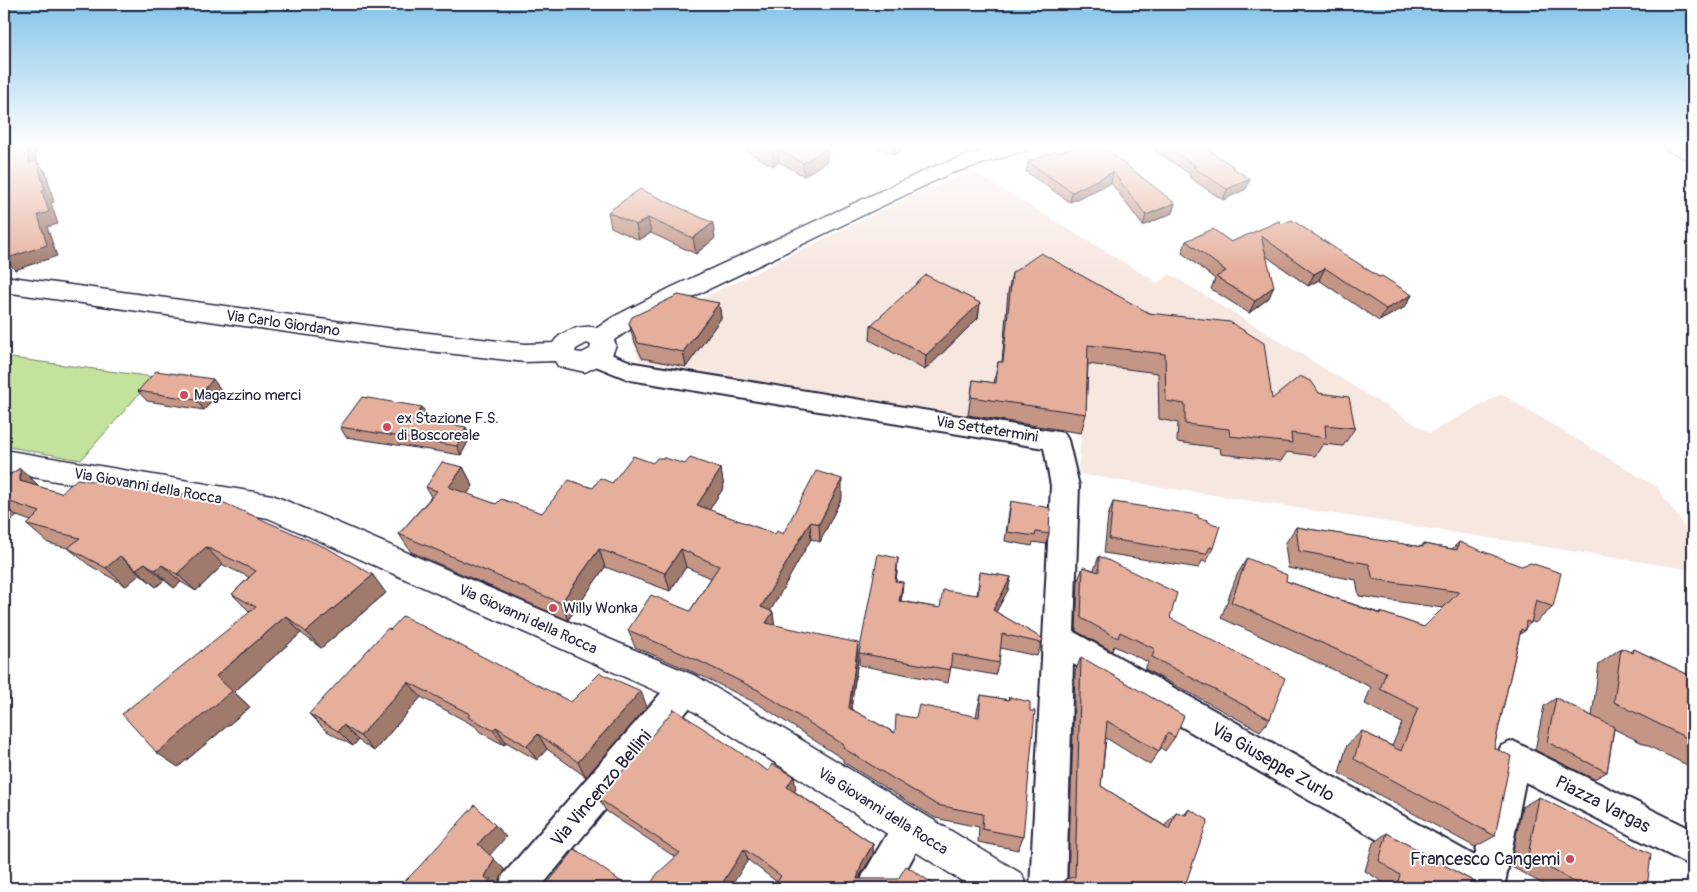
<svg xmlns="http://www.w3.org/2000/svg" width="1697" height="892" viewBox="0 0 1697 892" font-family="Pangolin,sans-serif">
	<rect width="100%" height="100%" fill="#fff"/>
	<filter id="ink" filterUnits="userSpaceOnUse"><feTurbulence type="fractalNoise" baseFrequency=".02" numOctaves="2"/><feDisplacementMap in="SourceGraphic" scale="10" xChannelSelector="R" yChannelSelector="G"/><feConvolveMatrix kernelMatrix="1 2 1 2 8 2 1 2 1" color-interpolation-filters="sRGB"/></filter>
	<g filter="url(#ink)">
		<polygon fill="#f7e7e1" points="972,171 1158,283 1170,274 1430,433 1501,394 1657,487 1693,539 1693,570 1078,474 1081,433 968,418 639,360 630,334 918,193"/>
		<polygon fill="#c3e39c" stroke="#72826c" points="4,357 154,377 81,460 4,446"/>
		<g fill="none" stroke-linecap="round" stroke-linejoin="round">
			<g stroke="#22223b" stroke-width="4">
				<g id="street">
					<polygon points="597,349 634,363 1064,433 1068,440 1079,486 1074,632 1475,856 1496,758 1501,746 1513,741 1693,830 1693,867 1525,782 1504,888 1461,888 1073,664 1066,888 1030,888 1051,486 1044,448 630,380 588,363 585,357 588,351"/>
					<polygon points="686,673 697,677 702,688 697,699 540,888 498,888 503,875 675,677"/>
					<polygon points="911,810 924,815 929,828 896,888 858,888 863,875 898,815"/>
				</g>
			</g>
			<g stroke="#22223b" stroke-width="3">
				<g id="secondary">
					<path d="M998 146H1030L1027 150 949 174 686 300 631 329 614 340 616 345 610 360 585 372 558 366 555 361 525 362 394 347 4 292V276L394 329 525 344 553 343C561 330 583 324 597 328L613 317 670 288 935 166ZM587 343 591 345 590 349 582 353 575 352 576 349Z"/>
					<polygon points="1664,146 1690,146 1693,148 1693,162 1667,150"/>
					<polygon points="4,450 272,495 282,499 698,677 1022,874 1027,888 973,888 674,699 268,518 4,472"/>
				</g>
			</g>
			<use href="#street" fill="#fff" fill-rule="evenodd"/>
			<use href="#secondary" fill="#fff" fill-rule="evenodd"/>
		</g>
		<g fill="#c59685" stroke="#22223b">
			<polygon points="738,146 824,146 827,148 827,161 804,176 779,162 773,166"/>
			<polygon points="874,146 907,146 894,155"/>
			<polygon points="1079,146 1175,203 1172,213 1143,226 1111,183 1070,202 1026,172 1028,162 1058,153"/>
			<polygon points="1150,146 1202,146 1233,166 1233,168 1250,179 1246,189 1223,200 1189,177 1190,174 1150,147"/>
			<polygon points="640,189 715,238 696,254 651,233 639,240 611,227 608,212"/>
			<polygon points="1282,224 1412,295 1405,307 1379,321 1319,280 1308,286 1266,256 1269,298 1249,313 1211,289 1215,279 1182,253 1186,241 1231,242"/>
			<polygon points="1012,273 1272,399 1319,393 1355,428 1343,446 1323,444 1315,456 1287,452 1281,461 1221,454 1220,448 1177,442 1178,423 1159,419 1158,373 1088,364 1086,414 1081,433 968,415 973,380 994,383 998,362 1002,362 1008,292"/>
			<polygon points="719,303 721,318 686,367 642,358 633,338 629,323"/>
			<polygon points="980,303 978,318 925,370 870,340 871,325"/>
			<polygon points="221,390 204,410 147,401 138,391"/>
			<polygon points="427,416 425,420 471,436 461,455 346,437 340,427"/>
			<polygon points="463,467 473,486 467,494 496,504 542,513 593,488 612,483 724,487 709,510 775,534 783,534 842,497 820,542 811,539 770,611 775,625 858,659 851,709 895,733 916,718 976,717 977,711 981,695 1008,700 1009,697 1023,837 1018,850 978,842 979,827 935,818 843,762 843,759 760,705 702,676 635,647 628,630 690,611 711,578 686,567 670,591 605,567 568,620 411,552 399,534 431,497 426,487"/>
			<polygon points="20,468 40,487 386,593 321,648 301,633 234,692 250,707 178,767 250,612 232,594 249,577 223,565 196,591 181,582 174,588 164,580 156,587 140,574 126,586 89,565 68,548 48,543 27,525 31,521 17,516 4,526 4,476 7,477"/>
			<polygon points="1011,501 1049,534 1046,544 1033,542 1032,546 1005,541 1009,511"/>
			<polygon points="1113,502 1198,518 1213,548 1206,562 1202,561 1199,568 1104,553 1108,516"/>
			<polygon points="1296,527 1421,547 1423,544 1452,549 1459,542 1553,607 1535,623 1531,621 1531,623 1525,628 1525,631 1520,634 1494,748 1495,836 1475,847 1339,773 1347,745 1362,731 1392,746 1402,723 1365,704 1371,687 1221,618 1237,575 1247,558 1286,581 1379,613 1380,612 1424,627 1443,608 1359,596 1356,580 1288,568 1285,544"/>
			<polygon points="1099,556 1170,618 1270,719 1260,731 1145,669 1148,662 1114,646 1112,651 1076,631 1078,580 1083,567 1094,570"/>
			<polygon points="897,572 896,581 902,595 901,601 940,608 977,595 980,572 1011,577 1008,590 996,612 1043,639 1037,656 1000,648 999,663 995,675 951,667 948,683 859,665 859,653"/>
			<polygon points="390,630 571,702 647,707 586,777 547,749 537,760 506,742 504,745 480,732 475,726 421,697 374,751 358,740 353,746 325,730 309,714"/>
			<polygon points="1621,648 1630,652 1634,649 1693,677 1693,768 1614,729 1607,772 1594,779 1535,750 1544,706 1556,698 1592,716 1599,664"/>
			<polygon points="1081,657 1175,737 1165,751 1161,748 1150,765 1106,738 1101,786 1165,826 1166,824 1176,812 1184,815 1189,809 1184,888 1059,888 1065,879 1068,879 1075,672"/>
			<polygon points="796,789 794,791 873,844 873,855 861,874 860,879 777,882 748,860 675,857 606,811 599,799"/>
			<polygon points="1539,797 1647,888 1550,888 1510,866 1522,807"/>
			<polygon points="1387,833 1485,888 1385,888 1386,884 1365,871 1373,843"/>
		</g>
		<g fill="#a07a6c" stroke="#22223b">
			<polygon points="27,146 35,146 38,175 29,163"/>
			<polygon points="895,146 907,146 894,155 894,147"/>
			<polygon points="827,148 827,161 804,176 803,163"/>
			<polygon points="778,149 779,162 773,166 772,153"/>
			<polygon points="37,161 46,172 54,202 51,203 58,224 47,227 57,256 15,270 5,259 38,215 42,191"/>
			<polygon points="1113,172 1111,183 1070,202 1072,192"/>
			<polygon points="1250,179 1246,189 1223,200 1227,189"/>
			<polygon points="1175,203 1172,213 1143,226 1146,215"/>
			<polygon points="648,218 651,233 639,240 636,225"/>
			<polygon points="713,223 715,238 696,254 693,238"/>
			<polygon points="1325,268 1319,280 1308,286 1314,274"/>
			<polygon points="1274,286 1269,298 1249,313 1255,301"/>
			<polygon points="1412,295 1405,307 1379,321 1386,309"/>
			<polygon points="719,303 721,318 686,367 683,352"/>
			<polygon points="980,303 978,318 925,370 926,355"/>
			<polygon points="213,379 221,390 204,410 196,400"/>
			<polygon points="422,407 427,416 420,428 415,418"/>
			<polygon points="466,427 471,436 461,455 457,446"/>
			<polygon points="463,467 473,486 459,505 449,487"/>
			<polygon points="20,468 40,487 20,481"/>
			<polygon points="721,469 724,487 701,523 697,505"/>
			<polygon points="842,479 842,497 820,542 819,524"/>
			<polygon points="4,505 17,516 4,526"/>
			<polygon points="810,522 811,539 763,624 761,607"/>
			<polygon points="206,547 223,565 196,591 177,574"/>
			<polygon points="599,549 605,567 568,620 561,603"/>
			<polygon points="681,549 686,567 670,591 665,573"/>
			<polygon points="120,556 140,574 126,586 106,568"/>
			<polygon points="898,558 897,572 894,595 895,581"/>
			<polygon points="145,563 164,580 156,587 136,569"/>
			<polygon points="162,565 181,582 174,588 155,570"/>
			<polygon points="373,575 386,593 321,648 306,632"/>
			<polygon points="1011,577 1008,590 990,623 993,610"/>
			<polygon points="903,582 902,595 898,614 899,601"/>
			<polygon points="773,612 775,629 766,623"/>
			<polygon points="286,616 301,633 234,692 250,707 178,767 157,753 216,676"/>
			<polygon points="858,643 858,659 849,723 849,708"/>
			<polygon points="408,682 421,697 374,751 360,736"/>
			<polygon points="641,691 647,707 586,777 578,762"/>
			<polygon points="343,725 358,740 353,746 338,731"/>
			<polygon points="496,727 506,742 504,745 493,730"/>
			<polygon points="538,734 547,749 537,760 527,746"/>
			<polygon points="794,776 796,789 789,799 787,787"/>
			<polygon points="495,825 506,837 489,856 478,844"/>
			<polygon points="873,844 873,855 861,874 856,888 857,879 862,863"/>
			<polygon points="744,849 748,860 730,888 723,882"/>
			<polygon points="494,859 505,870 497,885 501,888 483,888 485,877"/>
		</g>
		<g fill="#e5af9b" stroke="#22223b">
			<polygon points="4,146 27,146 29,163 37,161 45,190 42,191 49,212 38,215 47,245 5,259 4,255"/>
			<polygon points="760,146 824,146 827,148 803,163 778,149 772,153"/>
			<polygon points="1079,146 1102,146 1175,203 1146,215 1113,172 1072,192 1028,162 1055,151 1058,153"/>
			<polygon points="1166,146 1202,146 1233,166 1231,167 1250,179 1227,189 1193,167 1196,166"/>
			<polygon points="640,189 713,223 693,238 648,218 636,225 608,212"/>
			<polygon points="1292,220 1379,277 1382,276 1412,295 1386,309 1325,268 1314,274 1261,236 1274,286 1255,301 1216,277 1226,271 1186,241 1213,229 1231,242 1279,221 1282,224"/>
			<polygon points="1041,253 1149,313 1230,322 1264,343 1272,399 1300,376 1312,382 1319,393 1349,397 1355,428 1325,425 1326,438 1291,433 1292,443 1230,436 1229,429 1185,424 1185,404 1166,401 1165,354 1088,345 1086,414 971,397 973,380 996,383 998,362 1003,362 1012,273"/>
			<polygon points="926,275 980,303 926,355 871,325"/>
			<polygon points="678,295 719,303 683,352 638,343 629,323 632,317"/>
			<polygon points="156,371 213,379 196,400 138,391"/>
			<polygon points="362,397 422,407 415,418 466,427 457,446 340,427"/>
			<polygon points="633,456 653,463 657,458 665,458 685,464 690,458 721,469 697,505 775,534 777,531 783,534 816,471 842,479 819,524 810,522 761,607 773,612 766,623 858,643 849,708 895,733 896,715 916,718 919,705 979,717 981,695 1009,700 1009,697 1030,702 1030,711 1035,711 1023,837 982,829 983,814 937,805 843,748 844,745 758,690 697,660 628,630 651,595 690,611 719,566 681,549 665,573 599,549 561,603 399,534 437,491 426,487 442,462 463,467 449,487 496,504 501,499 542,513 569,480 593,488 600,478 612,483"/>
			<polygon points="20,468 20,481 61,493 77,479 205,497 206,495 329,549 373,575 306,632 286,616 216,676 232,691 157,753 122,714 256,607 232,594 256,571 206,547 177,574 162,565 155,570 145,563 136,569 120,556 106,568 68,548 80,538 27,525 40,512 4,500 4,476 7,477"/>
			<polygon points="1011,501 1050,508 1049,534 1036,532 1035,536 1007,532"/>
			<polygon points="1113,502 1198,515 1198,518 1208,520 1208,522 1220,526 1213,548 1210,547 1206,554 1109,539"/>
			<polygon points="1296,527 1423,547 1423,544 1457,550 1459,542 1521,566 1531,563 1561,573 1553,607 1536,600 1531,623 1526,621 1525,631 1521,629 1494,748 1511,756 1495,836 1354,759 1362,731 1401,751 1418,708 1380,689 1386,672 1231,602 1247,558 1287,575 1286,581 1380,614 1380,612 1424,627 1459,592 1373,579 1369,564 1299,551"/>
			<polygon points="878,554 898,558 895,581 903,582 899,601 940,608 943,590 978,595 980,572 1011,577 993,610 1043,639 1041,643 1002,634 999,663 952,654 950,670 859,653"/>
			<polygon points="1099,556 1177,593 1170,618 1285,678 1270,719 1152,657 1155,649 1120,632 1118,638 1081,618 1083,567 1099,572"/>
			<polygon points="403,616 571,702 600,673 641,691 578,762 538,734 527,746 496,727 493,730 468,717 470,714 408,682 360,736 343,725 338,731 309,714 388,628 390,630"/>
			<polygon points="1621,648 1633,653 1634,649 1693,677 1693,741 1614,702"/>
			<polygon points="1081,657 1184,716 1175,737 1167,733 1159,751 1107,721 1101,786 1169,829 1176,812 1186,815 1189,809 1208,820 1184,888 1066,888 1065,879 1075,877"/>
			<polygon points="1556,698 1614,727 1607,772 1547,742"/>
			<polygon points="674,709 768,771 772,764 794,776 787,787 873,844 862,863 857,879 898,879 906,866 940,888 773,888 781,876 744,849 723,882 731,888 648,888 657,874 680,853 599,799"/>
			<polygon points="1539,797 1651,854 1647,888 1585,888 1528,856"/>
			<polygon points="475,805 495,825 478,844 494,859 485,877 487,879 491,879 483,888 398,888 419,867"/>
			<polygon points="1387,833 1485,888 1396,888 1400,875 1379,861"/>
			<polygon points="575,849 630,888 544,888"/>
		</g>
	</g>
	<linearGradient id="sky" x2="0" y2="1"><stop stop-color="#83c4e9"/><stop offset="0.54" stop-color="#fff"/><stop offset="1" stop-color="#fff" stop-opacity="0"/></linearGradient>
	<rect width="1697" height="271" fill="url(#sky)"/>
	<g fill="#d1495b" stroke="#fff" stroke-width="2">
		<circle cx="184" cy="395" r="5"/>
		<circle cx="387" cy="427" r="5"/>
		<circle cx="553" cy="608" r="5"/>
		<circle cx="1570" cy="859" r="5"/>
	</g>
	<g text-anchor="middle" stroke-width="4" stroke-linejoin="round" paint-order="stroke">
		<g font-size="15" fill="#22223b" stroke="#fff">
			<text transform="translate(283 323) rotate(8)" y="5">Via Carlo Giordano</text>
			<text transform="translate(987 429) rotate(9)" y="5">Via Settetermini</text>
			<text transform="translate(148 486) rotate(10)" y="5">Via Giovanni della Rocca</text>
			<text transform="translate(528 619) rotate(24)" y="5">Via Giovanni della Rocca</text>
			<text transform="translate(883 811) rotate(32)" y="5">Via Giovanni della Rocca</text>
		</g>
		<g font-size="15" fill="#22223b" stroke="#fff" text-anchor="start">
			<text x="194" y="400">Magazzino merci</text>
			<text x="397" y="423">ex Stazione F.S.<tspan x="397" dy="17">di Boscoreale</tspan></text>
			<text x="563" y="613">Willy Wonka</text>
		</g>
		<g font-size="18" fill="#22223b" stroke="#fff">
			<text transform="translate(1273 762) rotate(30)" y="6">Via Giuseppe Zurlo</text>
			<text transform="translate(601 788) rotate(-50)" y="6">Via Vincenzo Bellini</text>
			<text transform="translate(1603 804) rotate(27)" y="6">Piazza Vargas</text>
		</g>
		<g font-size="18" fill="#22223b" stroke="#fff" text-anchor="end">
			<text x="1560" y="865">Francesco Cangemi</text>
		</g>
	</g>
	<rect width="1697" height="892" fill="none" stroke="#fff" stroke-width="20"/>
	<rect x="10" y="10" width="1677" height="872" fill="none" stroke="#22223b" stroke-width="2" filter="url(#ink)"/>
</svg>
